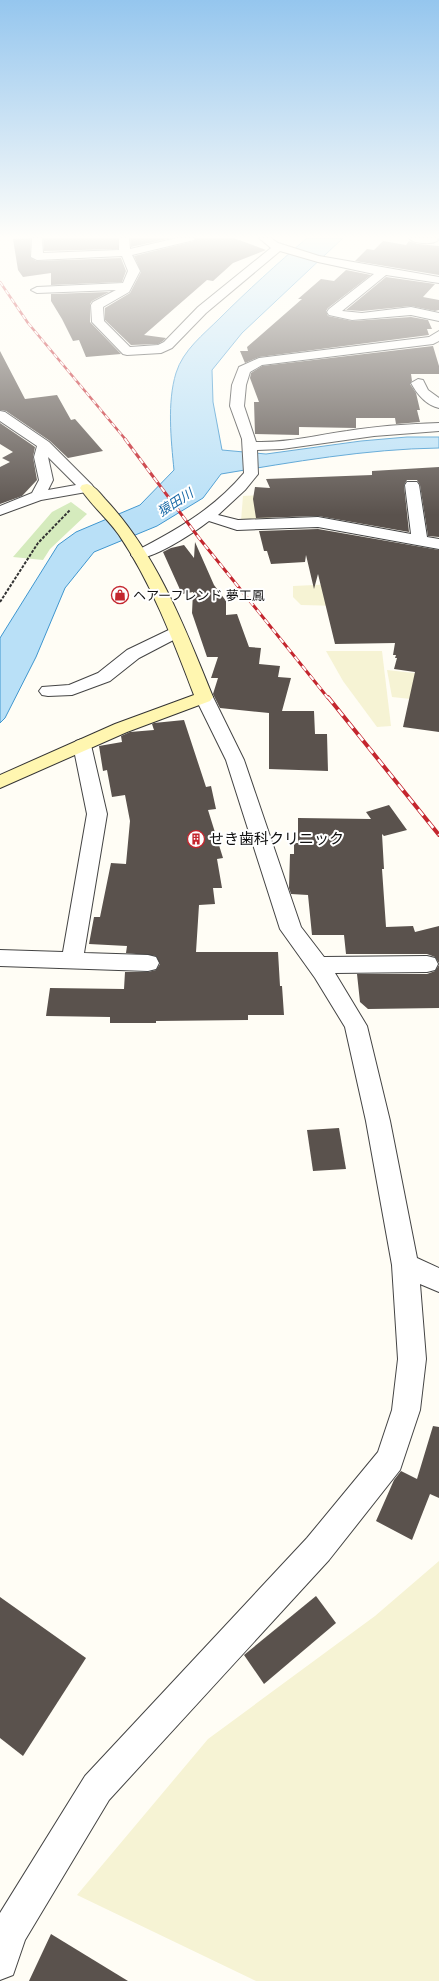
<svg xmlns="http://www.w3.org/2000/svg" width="439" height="1981" viewBox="0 0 439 1981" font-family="Spectral,'Noto Sans JP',serif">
	<rect width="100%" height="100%" fill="#fffdf5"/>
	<g fill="#f6f3d4">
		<polygon points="261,495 269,496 271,519 241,521 243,496"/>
		<polygon points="336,584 340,606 301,605 293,597 293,586"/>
		<polygon points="326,651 382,651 391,726 377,727 343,681"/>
		<polygon points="387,670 423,674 420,700 392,697"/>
		<polygon points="439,1561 439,1981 256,1981 77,1895 208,1739 375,1616"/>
	</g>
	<polygon fill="#d5ebbd" points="71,502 87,514 50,549 43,560 13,557 52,512"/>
	<path fill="#b9e0f7" stroke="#3f96cf" d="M307 238H343L242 333 212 370 213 402 222 450 266 454 361 441 407 437H439V448C366 449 293 462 221 474L203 498 157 526 94 552 65 588 36 657 5 718 0 723V638L58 545 76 532 140 505 174 470C171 440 167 402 176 373 183 350 204 334 219 319 248 290 277 264 307 238Z"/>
	<g fill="#5a524d">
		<polygon points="31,238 30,257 36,261 121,258 126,271 122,282 51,285 51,273 23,277 18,270 13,239"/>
		<polygon points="43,238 118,238 118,249 44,251"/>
		<polygon points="130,238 172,238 131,247"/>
		<polygon points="196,238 234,238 266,250 233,263 213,281 207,280 144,335 166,338 163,341 158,344 131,345 105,320 105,308 130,293 141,272 134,256 194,241"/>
		<polygon points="383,241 406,245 409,241 418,244 439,246 439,275 355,261 367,249 374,250"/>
		<polygon points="346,270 371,275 328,308 326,311 328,316 352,321 411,317 428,320 432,329 427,329 429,335 259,357 245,363 240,351 248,351 247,347 302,299 298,299 321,279 334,281"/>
		<polygon points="386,277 435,284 423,297 439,300 439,310 435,311 411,306 362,311 346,310"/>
		<polygon points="109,292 92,301 90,304 90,322 121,354 86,357 79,340 73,341 62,319 51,301 51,294"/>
		<polygon points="433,346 439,366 439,374 411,374 412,381 410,384 416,393 420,410 417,410 420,422 396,424 395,418 356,418 356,428 299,427 299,435 255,434 254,402 259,402 250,378 251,373 262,366"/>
		<polygon points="0,351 25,399 57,395 71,420 75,419 103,451 68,458 50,441 6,411 0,410"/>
		<polygon points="0,423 35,447 33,457 37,480 22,496 0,504 0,467 10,462 2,458 13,452 0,444"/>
		<polygon points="439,467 439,537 428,536 420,485 417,480 407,480 404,485 409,532 318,516 256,518 253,499 255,487 270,488 266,479 372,475 372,471"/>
		<polygon points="318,529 439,550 439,732 403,727 415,672 394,669 397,658 395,658 396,655 393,655 395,643 335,644 318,574 314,589 306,555 305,562 271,564 267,551 264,551 259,531"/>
		<polygon points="195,542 214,585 226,601 226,615 237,614 249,647 261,648 259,664 280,666 278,677 291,678 282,711 314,711 315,734 327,734 328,771 269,769 269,713 220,708 213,694 218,678 211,678 218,657 207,657 192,613 193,592 182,594 163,552 171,548 184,545 194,558"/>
		<polygon points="184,720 206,787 211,786 216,809 208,810 223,858 217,859 222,888 213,888 215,904 199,905 196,952 278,952 280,986 282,986 284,1015 248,1015 248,1020 156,1021 156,1023 110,1023 110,1017 46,1016 50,988 124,989 125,972 148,972 156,970 160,964 156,956 126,953 127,946 89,944 94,917 100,917 111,863 126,864 130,821 125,795 112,797 107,770 103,771 99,746 122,742 121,736 130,732 154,730 152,724 154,723"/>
		<polygon points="389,805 407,830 384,836 382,834 384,869 382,869 386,927 413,926 415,932 439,926 439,963 435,957 427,954 346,954 344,935 312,935 308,895 291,894 289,888 290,854 294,854 294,843 298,843 298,818 371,819 366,812"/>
		<polygon points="439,965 439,1008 368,1009 360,1002 357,974 427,974 435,971"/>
		<polygon points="339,1128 346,1169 313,1171 307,1130"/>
		<polygon points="433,1426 439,1427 439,1498 430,1494 412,1540 376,1521 394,1480 401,1471 417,1479"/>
		<polygon points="316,1596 336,1623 264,1684 244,1655"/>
		<polygon points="0,1597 86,1658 23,1756 0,1738"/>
		<polygon points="51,1934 128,1981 29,1981"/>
	</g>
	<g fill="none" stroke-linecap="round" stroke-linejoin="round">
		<g stroke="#444" stroke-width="2">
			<g id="street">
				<polygon points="32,238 42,238 43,253 119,250 119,238 129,238 130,249 177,238 195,238 194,240 132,255 140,271 129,292 103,307 104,321 130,347 158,345 164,342 198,307 271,248 259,238 271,238 278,243 319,256 439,277 439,283 386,275 342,311 362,313 411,307 439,313 439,321 411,315 352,320 329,315 327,312 329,309 374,274 318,262 280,251 206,313 172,348 161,353 127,355 123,354 92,322 91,305 93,302 116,290 37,293 31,290 37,287 123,283 128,271 122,256 37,260 31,257"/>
				<path d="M409 238H437L438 240C433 245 413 244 409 238Z"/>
				<path d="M439 331V341L433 344 262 365 250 372 246 385 244 406 256 442C287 443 317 435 347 431 378 426 408 424 439 423V431L374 436 282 449 257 450 258 474 245 490 218 515 238 520 318 517 411 534 405 485 407 482H417L419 485 427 537 439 539V549L318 527 237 530 209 521C195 532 150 562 134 558L131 555 134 552C175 531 214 509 244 473L242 439 230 406 232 385 239 367 259 358 429 337Z"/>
				<path d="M418 379 423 380 428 390 439 398V408C426 405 417 394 411 383Z"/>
				<path d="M0 411 5 412 49 442 92 485 94 488 92 491 41 500 0 515V506L32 493 39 480 34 457 37 446 0 421ZM48 457 76 485 48 490 53 480Z"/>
				<polygon points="177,626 183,627 185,631 183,635 139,658 110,681 72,695 48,696 42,695 39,691 42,687 69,685 98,673 127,650"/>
				<polygon points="204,692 210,693 213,697 244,760 301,927 324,957 427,956 435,958 438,964 435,970 427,972 335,973 367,1026 390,1121 417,1258 439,1268 439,1292 420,1284 426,1359 420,1410 400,1470 329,1560 109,1800 25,1940 13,1975 0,1980 0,1913 85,1776 307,1538 378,1452 392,1410 398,1359 392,1265 366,1121 345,1027 315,978 280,929 226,760 195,697 198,693"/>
				<polygon points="82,739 88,741 91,745 107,814 84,953 148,955 156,957 159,963 156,969 148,971 0,966 0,950 63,952 87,814 73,745 76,741"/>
			</g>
		</g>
		<g stroke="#333" stroke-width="2">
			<path id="secondary" d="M87 484C95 486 100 493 105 499 157 554 185 628 213 697L210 701 127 732 0 788V775L115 724 194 695C173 640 152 584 119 535 107 518 91 505 80 488L82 485Z"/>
		</g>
		<polyline stroke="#333" stroke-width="2" stroke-dasharray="3 1.5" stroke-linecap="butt" points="0,602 38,543 70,510"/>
		<use href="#street" fill="#fff" fill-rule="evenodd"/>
		<use href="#secondary" fill="#fff6b0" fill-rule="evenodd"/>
		<g stroke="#c4262e" stroke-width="2.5">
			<polyline id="rail-far2" points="0,282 28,323 126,440"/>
		</g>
		<g stroke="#c4262e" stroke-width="3">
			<polyline id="rail-far1" points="125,439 199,538 328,698"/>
		</g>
		<g stroke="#c4262e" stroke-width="4">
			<polyline id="rail" points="328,697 439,835"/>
		</g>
		<use href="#rail-far2" stroke="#fff" stroke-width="1.5" stroke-dasharray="5" stroke-linecap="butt"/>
		<use href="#rail-far1" stroke="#fff" stroke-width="2" stroke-dasharray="6" stroke-linecap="butt"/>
		<use href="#rail" stroke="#fff" stroke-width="2.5" stroke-dasharray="8" stroke-linecap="butt"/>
	</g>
	<linearGradient id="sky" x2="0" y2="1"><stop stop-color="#95c6ee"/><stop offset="0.46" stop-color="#fffefa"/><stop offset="1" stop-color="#fffefa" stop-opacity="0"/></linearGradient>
	<rect width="439" height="515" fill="url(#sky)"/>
	<defs>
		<g id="shop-ring" transform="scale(0.9)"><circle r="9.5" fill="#fff" stroke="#c4262e" stroke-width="1.5"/><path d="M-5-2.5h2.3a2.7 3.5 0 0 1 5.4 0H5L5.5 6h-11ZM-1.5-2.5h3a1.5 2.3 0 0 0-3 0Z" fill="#c4262e"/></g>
		<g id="building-ring" transform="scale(0.9)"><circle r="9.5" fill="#fff" stroke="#c4262e" stroke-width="1.5"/><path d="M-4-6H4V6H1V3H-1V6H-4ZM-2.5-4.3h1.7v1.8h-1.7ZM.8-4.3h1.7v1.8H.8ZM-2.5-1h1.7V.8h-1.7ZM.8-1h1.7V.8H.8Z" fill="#c4262e"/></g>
	</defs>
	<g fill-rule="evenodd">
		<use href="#shop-ring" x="120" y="595"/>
		<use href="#building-ring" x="196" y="839"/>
	</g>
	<g text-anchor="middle" stroke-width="4" stroke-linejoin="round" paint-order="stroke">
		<g font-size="13" font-style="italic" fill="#1768a6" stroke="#fff">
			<text transform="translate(175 502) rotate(-33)" y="5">猿田川</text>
		</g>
		<g font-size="13" fill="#111" stroke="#fff" text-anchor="start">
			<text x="133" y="600">ヘアーフレンド 夢工鳳</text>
		</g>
		<g font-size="15" fill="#111" stroke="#fff" text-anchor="start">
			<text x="209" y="844">せき歯科クリニック</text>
		</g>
	</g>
</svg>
